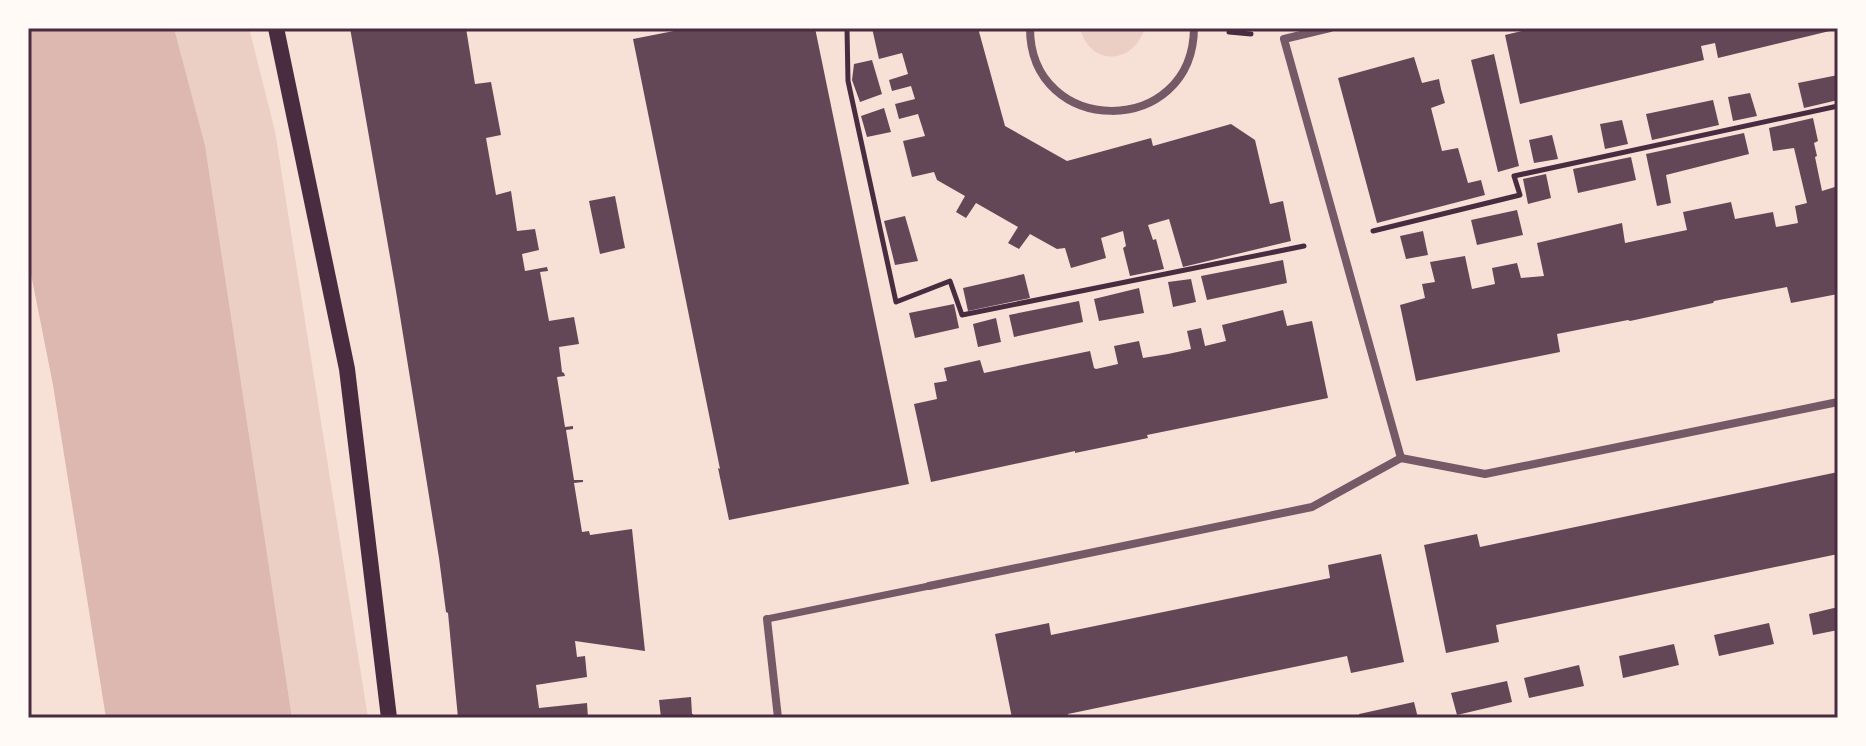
<svg xmlns="http://www.w3.org/2000/svg" width="1866" height="746" viewBox="0 0 1866 746" font-family="'Source Sans 3',sans-serif">
	<rect width="100%" height="100%" fill="#f7e1d7"/>
	<g fill="#ebcfc5">
		<polygon points="174,28 249,28 275,131 368,718 292,718 205,145"/>
		<path d="M1080 28H1145C1133 65 1090 67 1080 28Z"/>
	</g>
	<polygon fill="#dcb8b0" points="28,28 174,28 205,145 292,718 106,718 53,385 28,259"/>
	<g fill="#644757">
		<polygon points="350,28 466,28 475,84 491,82 501,135 486,138 496,195 511,191 517,231 535,229 539,250 522,254 525,271 547,267 548,271 540,272 549,321 574,317 579,344 559,347 562,372 564,373 565,376 557,377 565,427 573,426 573,429 566,430 574,480 583,480 583,482 574,483 582,532 589,531 590,535 632,529 645,651 575,641 577,657 585,656 587,677 536,685 539,708 587,703 588,718 458,718 448,613 446,612 439,558 396,291"/>
		<polygon points="689,28 815,28 909,484 729,520 718,468 720,469 633,39"/>
		<polygon points="872,28 978,28 1005,126 1067,161 1151,138 1153,146 1231,124 1255,140 1270,204 1283,201 1291,241 1183,267 1169,219 1148,225 1153,240 1156,239 1164,269 1130,276 1123,248 1126,246 1123,231 1101,238 1106,258 1071,268 1065,248 1057,249 1030,234 1019,249 1008,243 1018,227 976,203 966,218 956,212 965,196 937,180 934,172 912,177 903,141 925,136 918,114 899,119 895,104 915,99 911,86 892,91 889,80 908,74 902,53 879,59"/>
		<polygon points="1534,28 1838,28 1838,29 1718,58 1715,43 1701,46 1704,60 1520,104 1505,35"/>
		<polygon points="1494,54 1519,166 1498,172 1471,60"/>
		<polygon points="1414,57 1422,83 1439,79 1441,89 1445,103 1431,108 1442,151 1458,148 1468,183 1481,180 1485,195 1377,223 1338,78"/>
		<polygon points="872,60 882,94 860,102 852,80 854,64"/>
		<polygon points="1838,75 1838,100 1804,108 1798,83"/>
		<polygon points="1750,93 1757,116 1733,121 1728,97"/>
		<polygon points="1713,100 1719,125 1652,140 1646,114"/>
		<polygon points="884,108 891,132 867,137 861,116"/>
		<polygon points="1813,118 1818,141 1814,143 1817,156 1815,157 1822,191 1838,186 1838,294 1791,303 1787,287 1714,301 1713,303 1630,321 1628,320 1557,334 1560,352 1416,381 1400,305 1425,298 1422,284 1435,282 1430,262 1465,256 1472,289 1495,284 1492,268 1517,263 1521,278 1544,276 1537,243 1622,223 1625,243 1687,230 1683,212 1731,202 1735,219 1773,212 1776,227 1798,223 1795,206 1807,203 1794,148 1773,151 1769,128"/>
		<polygon points="1622,120 1628,144 1605,149 1600,124"/>
		<polygon points="1744,133 1749,154 1666,175 1671,203 1657,206 1646,154"/>
		<polygon points="1552,135 1558,159 1534,163 1529,140"/>
		<polygon points="1631,157 1636,180 1578,193 1573,169"/>
		<polygon points="1546,174 1551,198 1528,204 1523,179"/>
		<polygon points="615,196 625,248 600,254 589,201"/>
		<polygon points="1517,210 1523,235 1477,245 1471,220"/>
		<polygon points="905,216 918,261 895,265 884,221"/>
		<polygon points="1423,231 1428,255 1406,259 1400,236"/>
		<polygon points="1283,260 1287,283 1207,300 1201,276"/>
		<polygon points="1024,274 1030,298 968,311 963,288"/>
		<polygon points="1191,279 1196,302 1173,307 1168,282"/>
		<polygon points="1139,288 1144,313 1099,321 1094,299"/>
		<polygon points="1079,301 1083,322 1014,337 1009,315"/>
		<polygon points="954,304 959,328 915,338 909,313"/>
		<polygon points="1283,310 1287,326 1312,321 1328,398 1147,435 1148,438 1075,453 1075,451 931,482 914,404 937,399 934,383 947,381 944,368 980,360 984,373 1090,351 1094,368 1096,369 1118,364 1114,346 1139,341 1143,358 1168,354 1191,349 1187,331 1201,328 1205,346 1226,341 1222,325"/>
		<polygon points="996,318 1001,342 978,347 973,324"/>
		<polygon points="1838,472 1838,554 1496,625 1499,642 1446,653 1424,545 1477,534 1480,547"/>
		<polygon points="1381,554 1404,662 1351,673 1347,656 1068,714 1068,718 1012,718 995,634 1049,623 1051,635 1330,578 1328,565"/>
		<polygon points="1838,607 1838,630 1813,635 1809,614"/>
		<polygon points="1769,623 1774,644 1719,656 1714,635"/>
		<polygon points="1674,644 1679,665 1623,678 1619,656"/>
		<polygon points="1579,665 1584,686 1529,698 1524,678"/>
		<polygon points="1507,681 1512,702 1457,715 1451,693"/>
		<polygon points="691,697 692,714 693,714 694,718 661,718 659,700"/>
		<polygon points="1414,702 1418,718 1360,718 1359,714"/>
	</g>
	<g fill="none" stroke-linecap="round" stroke-linejoin="round">
		<g stroke="#4a2c40" stroke-width="5">
			<polyline points="847,28 848,81 896,302 950,281 962,315 1304,246"/>
			<polyline points="1229,32 1251,34"/>
			<polyline points="1373,231 1520,195 1514,176 1838,106"/>
		</g>
		<polyline stroke="#755966" stroke-width="7" points="767,619 929,586"/>
		<g stroke="#755966" stroke-width="8">
			<path d="M1030 28C1030 138 1193 139 1194 28"/>
			<polyline points="1330,28 1284,39 1401,458"/>
			<polyline points="929,586 1312,507 1401,458 1485,474 1838,402"/>
			<polyline points="767,619 778,718"/>
		</g>
		<polyline stroke="#4a2c40" stroke-width="16" points="276,28 347,369 389,718"/>
	</g>
	<rect width="1866" height="746" fill="none" stroke="#fffaf5" stroke-width="60"/>
	<rect x="30" y="30" width="1806" height="686" fill="none" stroke="#4a2c40" stroke-width="3"/>
</svg>
